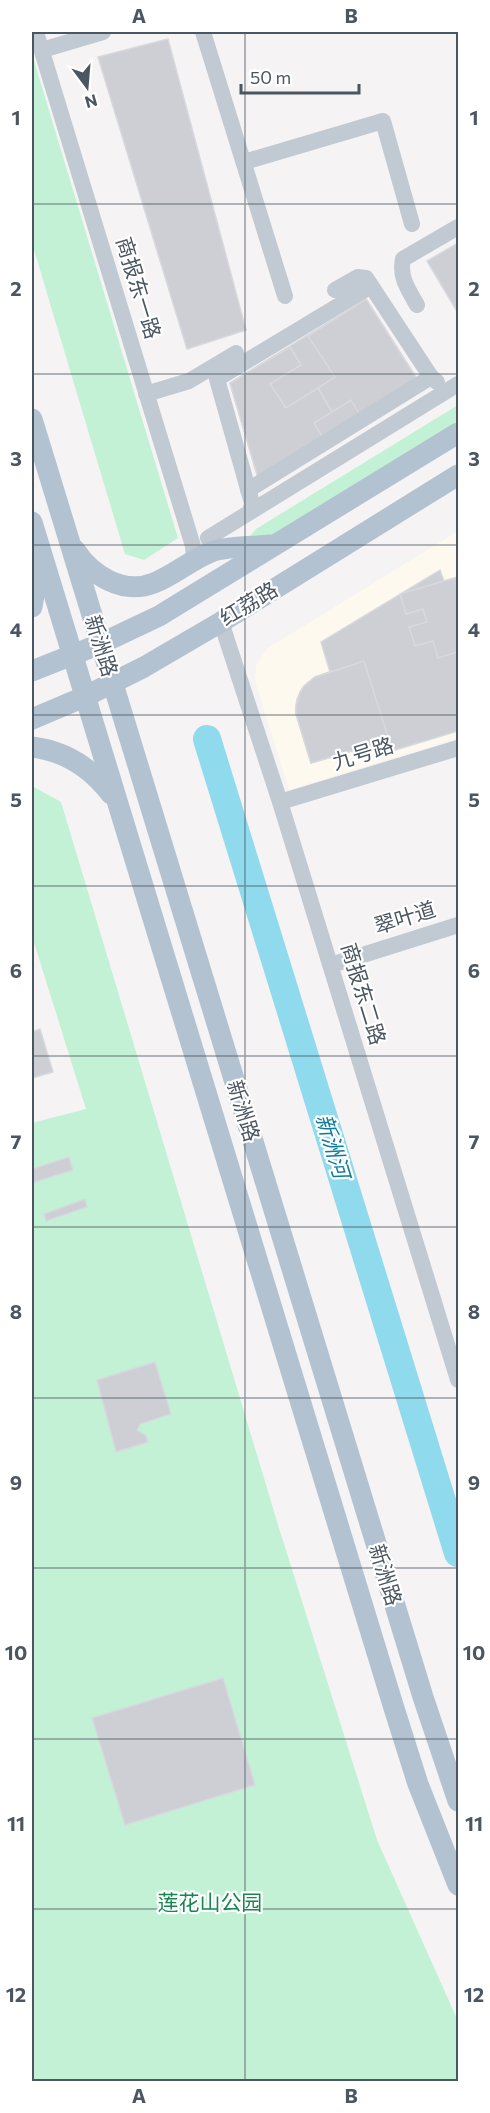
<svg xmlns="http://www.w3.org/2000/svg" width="490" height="2113" viewBox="0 0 490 2113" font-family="Commissioner,'Noto Sans SC',sans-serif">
	<rect width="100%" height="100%" fill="#f5f3f3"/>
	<polygon fill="#fdf9ef" points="458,531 458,738 289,790 255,681 256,666 263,654 268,648"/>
	<g fill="#c3f1d5">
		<polygon points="32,54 178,538 144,560 125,554 32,243"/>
		<polygon points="458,405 458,427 274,535 250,536 256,529"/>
		<polygon points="32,786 61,802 279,1528 377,1840 458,2021 458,2081 32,2081 32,1123 86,1109 32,936"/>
	</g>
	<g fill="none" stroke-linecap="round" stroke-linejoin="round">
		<polyline stroke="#90daee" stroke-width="28" points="207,739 458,1553"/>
	</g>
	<g fill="#cdcfd5" stroke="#d7d9de" stroke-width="1.5">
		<polygon points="168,39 246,330 187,349 98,57"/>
		<polygon points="458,243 458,313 427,261"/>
		<polygon points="366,299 417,379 258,478 230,383"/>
		<polygon points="366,299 417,379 360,415 351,400 332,412 318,388 335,377 308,336"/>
		<polygon points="290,347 301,365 270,384 286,408 318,388 332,412 314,423 323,438 258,478 230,383"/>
		<polygon points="440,570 444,581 458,577 458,731 392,751 389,740 311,763 296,714 296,706 297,699 304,686 315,677 330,672 321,642"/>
		<polygon points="458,577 458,652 438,658 433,641 415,646 409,627 427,622 423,609 406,614 400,594"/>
		<polygon points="364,661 389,740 311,763 296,714 296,706 300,692 304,686 315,677"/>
		<polygon points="40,1029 53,1072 32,1078 32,1032"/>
		<polygon points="69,1157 73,1170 32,1183 32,1169"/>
		<polygon points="85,1199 87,1207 46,1221 44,1214"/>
		<polygon points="155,1362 171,1414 140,1424 137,1430 146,1436 148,1442 116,1452 97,1380"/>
		<polygon points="223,1678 255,1785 125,1825 92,1718"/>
	</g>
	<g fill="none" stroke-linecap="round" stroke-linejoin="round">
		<g stroke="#c1cad2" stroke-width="16">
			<polyline points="36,32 193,546 194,559"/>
			<polyline points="203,32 285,296"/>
			<polyline points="42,50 103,32"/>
			<polyline points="244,162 383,121 412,224"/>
			<polyline points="335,290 358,277 366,278 431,377 437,382"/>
			<path d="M417 305C408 289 399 277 403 259L458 227"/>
			<polyline points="146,394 189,381 236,353"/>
			<polyline points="248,490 431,377"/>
			<polyline points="250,512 252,503 217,379 371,286"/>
			<polyline points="214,550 208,538 458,384"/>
			<polyline points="221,622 280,802 458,1380"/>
			<polyline points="280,802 458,748"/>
			<polyline points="331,965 458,925"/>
		</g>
		<g stroke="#b3c2d1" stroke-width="21">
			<polyline points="32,419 423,1697 458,1801"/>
			<polyline points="32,522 393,1705 418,1784 458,1885"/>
			<path d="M75 550C92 576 123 595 154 583 174 575 191 560 211 552 226 546 253 547 270 545"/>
			<polyline points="32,607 36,584 37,557"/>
			<polyline points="32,671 100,644 159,616 458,433"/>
			<polyline points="32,719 84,697 144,667 221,622 458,475"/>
			<path d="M32 747C65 751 91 768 111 794"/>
		</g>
	</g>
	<path fill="none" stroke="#4a5661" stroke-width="1.5" stroke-opacity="0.55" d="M245 32V2082M32 204H458M32 374H458M32 545H458M32 715H458M32 886H458M32 1056H458M32 1227H458M32 1398H458M32 1568H458M32 1739H458M32 1909H458"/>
	<g text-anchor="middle" stroke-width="4.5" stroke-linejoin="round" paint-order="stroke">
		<g font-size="21" fill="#4a5661" stroke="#fff">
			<text transform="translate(138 288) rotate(73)" y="7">商报东一路</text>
			<text transform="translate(249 604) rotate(-31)" y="7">红荔路</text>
			<text transform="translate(101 646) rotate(73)" y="7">新洲路</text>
			<text transform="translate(363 754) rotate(-17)" y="7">九号路</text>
			<text transform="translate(405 918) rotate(-17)" y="7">翠叶道</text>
			<text transform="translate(363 994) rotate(73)" y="7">商报东二路</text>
			<text transform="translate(243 1111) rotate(73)" y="7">新洲路</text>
			<text transform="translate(385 1575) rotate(73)" y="7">新洲路</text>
		</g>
		<g font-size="21" fill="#17864f" stroke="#fff">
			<text x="210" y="1910">莲花山公园</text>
		</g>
		<g font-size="22" font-style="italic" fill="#0c7c9b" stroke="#fff">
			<text transform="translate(333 1146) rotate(73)" y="8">新洲河</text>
		</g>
	</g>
	<rect width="490" height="2113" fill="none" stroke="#ffffff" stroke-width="66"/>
	<g transform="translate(87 87) rotate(164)" stroke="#ffffff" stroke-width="4.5" paint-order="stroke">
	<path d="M0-4.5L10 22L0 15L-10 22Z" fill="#4a5661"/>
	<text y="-9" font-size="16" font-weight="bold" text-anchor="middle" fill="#4a5661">N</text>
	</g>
	<path d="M241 84v9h118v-9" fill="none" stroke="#4a5661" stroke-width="3"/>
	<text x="250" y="84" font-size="18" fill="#4a5661" stroke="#ffffff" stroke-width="4.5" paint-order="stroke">50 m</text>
	<rect x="33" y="33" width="424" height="2047" fill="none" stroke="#4a5661" stroke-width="2"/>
	<g font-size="20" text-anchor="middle" font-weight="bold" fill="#4a5661">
		<text x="139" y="23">A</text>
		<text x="351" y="23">B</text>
		<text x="16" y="125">1</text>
		<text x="474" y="125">1</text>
		<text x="16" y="296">2</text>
		<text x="474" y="296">2</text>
		<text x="16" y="466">3</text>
		<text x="474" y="466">3</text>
		<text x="16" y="637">4</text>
		<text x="474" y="637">4</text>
		<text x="16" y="807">5</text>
		<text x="474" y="807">5</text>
		<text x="16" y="978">6</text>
		<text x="474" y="978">6</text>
		<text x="16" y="1149">7</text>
		<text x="474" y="1149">7</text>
		<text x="16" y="1319">8</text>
		<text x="474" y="1319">8</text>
		<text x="16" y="1490">9</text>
		<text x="474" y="1490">9</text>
		<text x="16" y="1660">10</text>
		<text x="474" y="1660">10</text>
		<text x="16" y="1831">11</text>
		<text x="474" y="1831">11</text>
		<text x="16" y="2002">12</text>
		<text x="474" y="2002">12</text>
		<text x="139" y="2103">A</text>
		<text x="351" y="2103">B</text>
	</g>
</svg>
